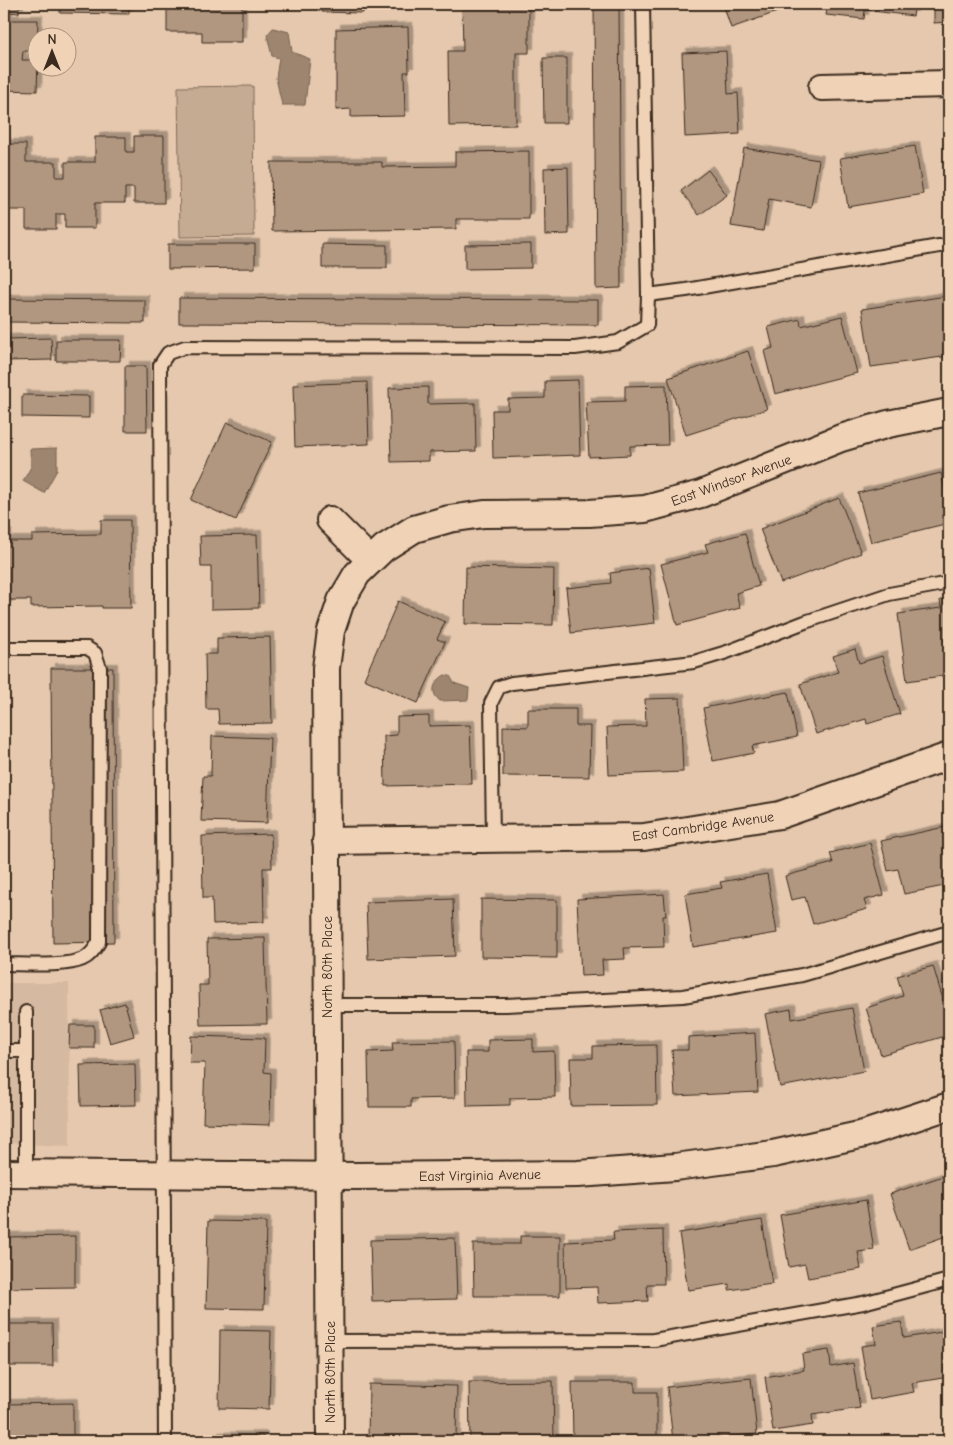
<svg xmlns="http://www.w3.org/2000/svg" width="953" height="1445" viewBox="0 0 953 1445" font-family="'Comic Neue',sans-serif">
	<defs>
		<filter id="shadow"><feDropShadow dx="4.5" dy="-4.5" stdDeviation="0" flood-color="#0004"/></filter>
	</defs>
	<rect width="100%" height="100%" fill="#e5c8ad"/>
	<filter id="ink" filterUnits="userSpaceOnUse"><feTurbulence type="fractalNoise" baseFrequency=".02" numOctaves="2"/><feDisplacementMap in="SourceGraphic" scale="10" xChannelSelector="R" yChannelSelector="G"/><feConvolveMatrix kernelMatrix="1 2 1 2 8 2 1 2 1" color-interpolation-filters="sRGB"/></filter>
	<g filter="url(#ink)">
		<polygon fill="#d5b9a0" points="4,983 69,983 70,1146 4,1143"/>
		<polygon fill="#c5ab92" stroke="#806a58" points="253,86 254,236 180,237 178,87"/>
		<g fill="#9d8570" stroke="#76614f">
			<polygon points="273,28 289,32 292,52 310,59 305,105 282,105 276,78 279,58 272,56 267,35"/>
			<polygon points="57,448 57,470 44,493 23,481 31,467 30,449"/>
			<path d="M445 675 450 676 454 683 469 688 468 700 440 701C429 692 434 681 445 675Z"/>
		</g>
		<g fill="#b19780" stroke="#3b2a1e" filter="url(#shadow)">
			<polygon points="4,4 19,4 19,13 8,12 8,20 38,20 37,51 23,51 22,60 38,60 37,91 4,90"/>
			<polygon points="60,4 129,4 129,14 60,13"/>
			<polygon points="167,4 242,4 242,42 202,42 202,32 167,32"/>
			<polygon points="307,4 377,4 377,9 363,9 363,13 322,12 322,6 307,5"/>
			<polygon points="462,4 529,4 529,53 516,53 516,125 449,126 448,51 463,51"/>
			<polygon points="594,4 619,4 621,288 596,289"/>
			<polygon points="723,4 800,4 731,28"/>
			<polygon points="828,4 915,4 913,16 865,10 864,19 826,15"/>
			<polygon points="934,4 949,4 949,22 934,23"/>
			<polygon points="408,27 409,72 404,72 405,116 351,117 351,109 336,110 336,29"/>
			<polygon points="726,51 728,94 738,93 740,134 685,137 682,53"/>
			<polygon points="543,58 567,58 567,123 544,123"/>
			<polygon points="134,136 164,136 164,203 134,203 134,188 125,188 125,203 95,203 95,228 65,228 65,214 56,214 56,229 26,229 26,210 4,210 4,144 26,144 26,162 56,162 56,177 65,177 65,162 95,162 95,137 126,137 126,152 134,152"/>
			<polygon points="948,141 949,141 949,201"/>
			<polygon points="915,146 923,194 848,207 840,158"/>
			<polygon points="744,148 819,160 811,207 769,199 763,231 731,226"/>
			<polygon points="529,151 529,219 456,219 456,229 272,231 271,162 382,162 382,167 455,166 455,152"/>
			<polygon points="568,167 569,234 545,235 544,168"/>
			<polygon points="708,170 727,195 699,215 681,191"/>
			<polygon points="168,244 255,244 255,268 168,269"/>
			<polygon points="322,244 387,245 387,268 322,268"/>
			<polygon points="531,244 531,268 465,269 465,245"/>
			<polygon points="946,296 949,318 949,356 871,367 862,309"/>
			<polygon points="179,298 598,300 598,325 179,323"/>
			<polygon points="4,299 145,300 145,323 4,322"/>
			<polygon points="842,316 857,373 775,394 764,351 773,348 768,327 800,319 801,326"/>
			<polygon points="51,338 52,360 4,361 4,339"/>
			<polygon points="56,340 121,340 120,361 56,361"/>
			<polygon points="748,351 767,409 686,435 668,378"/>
			<polygon points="125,366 146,366 147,431 125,431"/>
			<polygon points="578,380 580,455 493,458 492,410 508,410 508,399 545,398 545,381"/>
			<polygon points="367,382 369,444 295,447 293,385"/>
			<polygon points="666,385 668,445 630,446 630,455 589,457 586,402 625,401 625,386"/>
			<polygon points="428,387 428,404 475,403 476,451 429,452 429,461 391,462 389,388"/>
			<polygon points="22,395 89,396 89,418 22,417"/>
			<polygon points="227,422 272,442 236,520 191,500"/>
			<polygon points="941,473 949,508 949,523 871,542 858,493"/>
			<polygon points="839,498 861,553 781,583 760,529"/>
			<polygon points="101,520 130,520 131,608 102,608 102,606 31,607 31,600 8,600 8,606 4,606 4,534 7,534 7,541 32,541 32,535 101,534"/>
			<polygon points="745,533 759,586 736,593 740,608 677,625 661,564 708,552 705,544"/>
			<polygon points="257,535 259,608 211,609 211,567 201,567 200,536"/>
			<polygon points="466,567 554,569 553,625 465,624"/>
			<polygon points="649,568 655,623 571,633 566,588 611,583 610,573"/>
			<polygon points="949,599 949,675 907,681 898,614 941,608 940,600"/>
			<polygon points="398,601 445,622 437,639 445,642 418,703 364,679"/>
			<polygon points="270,637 272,723 219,724 218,709 206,709 205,654 217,654 217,638"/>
			<polygon points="855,649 859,663 882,656 900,714 867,724 866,719 816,734 800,684 838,672 833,656"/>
			<polygon points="51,668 113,668 114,942 53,943"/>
			<polygon points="788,692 797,737 752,746 754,753 713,761 703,708"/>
			<polygon points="680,698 683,772 609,775 607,727 646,726 645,699"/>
			<polygon points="528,709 576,709 576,726 590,726 589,777 503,776 503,726 528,727"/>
			<polygon points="429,716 429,726 470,725 472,784 385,786 384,736 397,735 397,717"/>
			<polygon points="212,736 270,738 267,823 201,821 203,776 211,776"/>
			<polygon points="4,817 5,817 4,892"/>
			<polygon points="949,826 949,885 904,894 898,869 888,871 881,841"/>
			<polygon points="271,834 272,868 263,868 264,922 213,924 212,898 203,898 202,836"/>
			<polygon points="870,843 884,895 864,900 867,909 813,924 805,897 791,900 785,876 833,863 830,853"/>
			<polygon points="767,874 777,933 693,947 685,894 722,888 720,882"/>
			<polygon points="664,894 666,916 663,916 664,947 624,948 625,959 602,960 603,975 581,976 577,899"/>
			<polygon points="453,899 455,956 368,959 366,902"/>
			<polygon points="481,899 557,900 557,958 481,957"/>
			<polygon points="265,938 267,1024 200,1025 199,985 208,985 207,939"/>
			<polygon points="933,966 949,1020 949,1035 881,1055 866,1008 903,996 897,976"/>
			<polygon points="125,1003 134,1036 110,1043 100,1010"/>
			<polygon points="852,1008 864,1071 780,1087 765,1014 791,1009 792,1019"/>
			<polygon points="70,1025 94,1025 94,1048 69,1048"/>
			<polygon points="755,1033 758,1092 675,1096 672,1050 688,1050 688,1037"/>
			<polygon points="191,1036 265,1038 264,1072 271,1073 270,1125 203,1123 205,1063 190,1063"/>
			<polygon points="533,1039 533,1052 554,1051 555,1097 510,1098 510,1105 467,1106 466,1052 488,1052 488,1040"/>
			<polygon points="454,1041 455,1098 411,1099 411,1107 369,1107 368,1052 393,1051 392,1042"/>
			<polygon points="656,1045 657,1105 571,1106 570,1058 593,1058 593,1046"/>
			<polygon points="135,1064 136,1105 81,1106 80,1065"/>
			<polygon points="949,1174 949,1235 909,1249 890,1194"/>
			<polygon points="866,1200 874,1250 858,1252 861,1269 808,1278 805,1264 789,1267 780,1215"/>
			<polygon points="762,1220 772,1284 729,1290 729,1284 688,1290 679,1233"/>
			<polygon points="208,1221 266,1222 264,1309 206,1308"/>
			<polygon points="663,1230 664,1284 647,1284 648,1301 598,1303 597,1287 566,1288 565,1242 614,1240 613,1232"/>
			<polygon points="75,1236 75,1287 4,1288 4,1237"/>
			<polygon points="520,1236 560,1236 560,1296 474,1296 473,1244 520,1244"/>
			<polygon points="455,1238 457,1299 372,1301 370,1240"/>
			<polygon points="4,1322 5,1324 52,1324 53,1366 4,1366"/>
			<polygon points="901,1322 904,1338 948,1331 949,1377 912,1383 914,1392 870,1400 861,1346 876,1344 873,1326"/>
			<polygon points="220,1330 271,1331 269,1409 219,1408"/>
			<polygon points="829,1350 831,1367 853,1363 860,1408 812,1415 813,1425 773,1431 765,1377 804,1370 802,1354"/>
			<polygon points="751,1378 757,1434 673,1441 667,1387"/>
			<polygon points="553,1381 554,1441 470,1441 469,1382"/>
			<polygon points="572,1382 635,1382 635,1392 657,1392 657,1439 573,1441"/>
			<polygon points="369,1384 457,1386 456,1439 408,1438 408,1441 368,1441"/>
			<polygon points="73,1403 73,1441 4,1441 4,1404"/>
			<polygon points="263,1436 263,1441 214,1441 214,1437"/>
		</g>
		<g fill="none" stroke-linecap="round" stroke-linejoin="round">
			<g stroke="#3b2a1e" stroke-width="16">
				<g id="lane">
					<polyline points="643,4 648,295"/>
					<path d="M4 648H87L95 653 100 668 99 942C95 949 90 956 83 959 66 967 24 964 4 964"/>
					<polyline points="493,838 491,703 499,687 512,683 694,662 727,652 805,622 889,594 949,583"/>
					<polyline points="327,1005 506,1005 683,996 802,975 949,932"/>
					<polyline points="4,1051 26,1051"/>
					<polyline points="26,1173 26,1012"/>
					<polyline points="330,1341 654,1340 863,1303 949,1280"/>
					<polyline points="165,1441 160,365 168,353 185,347 575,348 618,342 647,325 648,295 686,290 939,246 949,246"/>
				</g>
			</g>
			<g stroke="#3b2a1e" stroke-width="30">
				<g id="street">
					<polyline points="822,87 949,84"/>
					<polyline points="330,520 370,560"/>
					<polyline points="326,841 644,837 780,815 949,756"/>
					<polyline points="4,1173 356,1176 578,1174 675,1167 773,1154 864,1134 949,1106"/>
					<polyline points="330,1441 326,668 331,631 341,601 357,574 384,548 414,529 449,519 484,514 589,513 645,509 701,494 841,438 888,424 949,412"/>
				</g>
			</g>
			<use href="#lane" stroke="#f0d2b6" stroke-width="12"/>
			<use href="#street" stroke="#f0d2b6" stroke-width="26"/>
		</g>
	</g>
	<g text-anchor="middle" stroke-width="4.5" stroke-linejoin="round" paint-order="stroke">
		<g font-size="14" fill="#3b2a1e" stroke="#f0d2b6">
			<text transform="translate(731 480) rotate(-20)" y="5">East Windsor Avenue</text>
			<text transform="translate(703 826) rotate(-8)" y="5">East Cambridge Avenue</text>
			<text transform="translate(327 967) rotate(-90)" y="5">North 80th Place</text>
			<text transform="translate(480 1175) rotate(-1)" y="5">East Virginia Avenue</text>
			<text transform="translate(330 1372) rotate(-90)" y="5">North 80th Place</text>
		</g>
	</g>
	<rect width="953" height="1445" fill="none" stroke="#f0d2b6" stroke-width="20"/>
	<rect x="10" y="10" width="933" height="1425" fill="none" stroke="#3b2a1e" stroke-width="2" filter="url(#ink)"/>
	<g transform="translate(52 52)"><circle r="24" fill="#f0d2b6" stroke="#a88f79"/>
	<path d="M0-4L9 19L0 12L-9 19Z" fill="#3b2a1e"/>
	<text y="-8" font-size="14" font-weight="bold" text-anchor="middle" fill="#3b2a1e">N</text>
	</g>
</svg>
